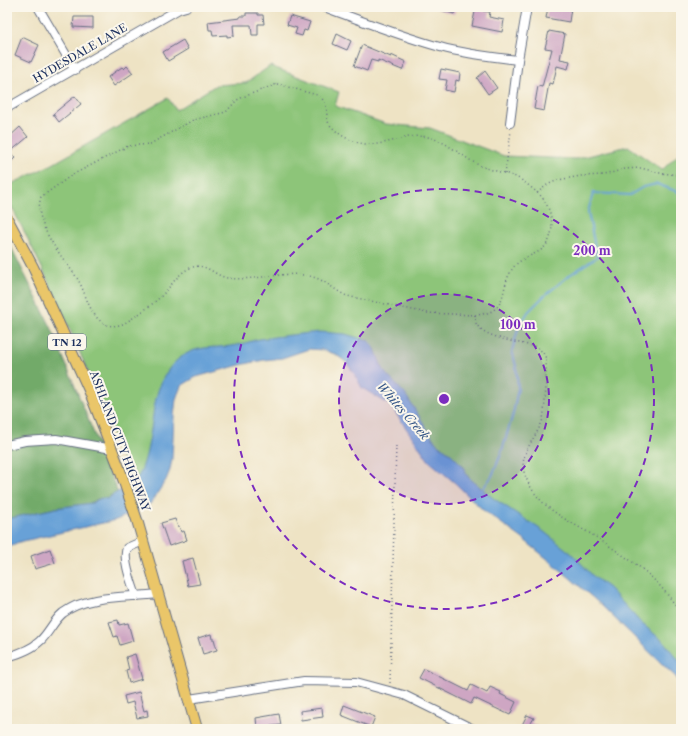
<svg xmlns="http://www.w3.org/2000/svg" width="688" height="736" viewBox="0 0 688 736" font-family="'Libre Caslon Text',serif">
	<rect width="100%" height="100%" fill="#fbf7ec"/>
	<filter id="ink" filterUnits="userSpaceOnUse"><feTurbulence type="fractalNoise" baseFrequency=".025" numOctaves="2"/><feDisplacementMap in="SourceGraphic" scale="8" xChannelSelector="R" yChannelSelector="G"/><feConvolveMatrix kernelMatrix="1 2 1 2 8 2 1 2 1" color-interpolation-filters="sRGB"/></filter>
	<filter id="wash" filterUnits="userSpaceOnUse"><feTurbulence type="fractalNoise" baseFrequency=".012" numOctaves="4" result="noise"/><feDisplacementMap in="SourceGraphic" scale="16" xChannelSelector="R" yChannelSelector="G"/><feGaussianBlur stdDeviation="0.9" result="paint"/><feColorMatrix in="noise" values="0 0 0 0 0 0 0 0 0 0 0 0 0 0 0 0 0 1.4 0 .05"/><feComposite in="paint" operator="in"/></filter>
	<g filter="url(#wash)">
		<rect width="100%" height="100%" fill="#eee3c4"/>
		<path fill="#8dc579" stroke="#547a6c" d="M270 66 339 92 335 106 386 124 430 128 504 156 576 159 628 146 662 170 681 152V668L471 485 429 441 382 379 322 340 163 384 151 462 132 485C96 387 56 291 7 198V186L51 165 168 98 176 110 216 85 246 83Z"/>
		<polygon fill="#72aa69" stroke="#466c64" points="7,239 51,327 118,493 111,495 108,499 97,499 92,503 56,508 7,519"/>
		<path fill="#68a1d7" stroke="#42689a" d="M320 332 345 334 369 341 375 349 381 365 386 374 405 394 436 443 450 453 462 465 468 477 493 498 543 531 572 554 593 576 609 588 641 623 663 641 681 663V685L676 677 661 663 600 604 562 571 523 539 483 510 455 483 429 461 390 405 362 388 354 373 345 361 335 354 323 350 309 349 282 358 264 360 240 365 196 377 181 386 176 399 174 417 172 459 170 470 166 480 150 504 143 508 116 520 19 542 7 547V519L56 508 92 503 101 498 108 499C114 492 127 489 135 481 146 469 151 431 153 415 156 388 167 359 195 350 208 346 223 348 237 345 245 344 252 340 260 339 280 336 300 334 320 332Z"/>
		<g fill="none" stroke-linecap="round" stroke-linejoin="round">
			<polyline stroke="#68a1d7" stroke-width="2" points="481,491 492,476 501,454 513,414 518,388 516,366 512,351 518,329 528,312 544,296 571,274 597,257 588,212 593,193 630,195 643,187 657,184 681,193"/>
		</g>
		<g id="blocks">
			<g fill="#cea6c3">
				<polygon points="435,7 456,7 454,14 434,8"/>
				<polygon points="476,7 484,7 483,11 490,12 489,17 504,20 502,32 472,26"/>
				<polygon points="548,7 571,8 569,22 546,18"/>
				<polygon points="246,13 258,13 258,15 263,15 264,24 258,24 258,35 252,35 251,25 233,25 234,36 227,37 227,35 213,36 212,30 209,30 208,22 240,18 240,16 246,16"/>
				<polygon points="290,16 310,22 307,31 304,30 302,36 295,34 297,28 287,25"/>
				<polygon points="74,17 93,17 93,28 73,27"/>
				<polygon points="549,31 565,34 560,59 570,61 568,69 557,66 553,84 549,83 544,111 534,109 538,86 542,87 552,49 545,48"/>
				<polygon points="337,34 351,41 347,50 333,44"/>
				<polygon points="22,37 39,45 31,62 15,55"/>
				<polygon points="183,40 188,49 168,61 163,52"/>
				<polygon points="362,45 391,57 391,55 406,62 402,70 378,60 378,62 371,60 367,71 354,66"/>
				<polygon points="127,66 133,73 114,86 108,77 122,67 124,69"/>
				<polygon points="441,69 460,73 459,81 456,80 454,92 445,90 447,80 439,79"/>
				<polygon points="485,71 497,88 488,94 477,78"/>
				<polygon points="75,96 81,104 59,122 53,114"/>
				<polygon points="20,127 28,137 10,152 15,158 7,165 7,139"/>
				<polygon points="175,519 178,527 179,526 181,532 184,531 187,540 169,546 161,523"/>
				<polygon points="50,549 55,563 35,569 31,556"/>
				<polygon points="193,558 200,584 188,586 182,561"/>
				<polygon points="118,620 119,625 128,623 133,641 120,645 117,636 114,637 109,622"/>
				<polygon points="211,634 212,639 214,639 217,650 203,654 198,638"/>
				<polygon points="135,654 142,679 129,683 126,671 129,670 126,657"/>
				<polygon points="424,669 468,691 471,685 487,693 490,687 501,692 500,694 516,702 510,715 474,698 471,704 419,678"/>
				<polygon points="139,692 144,711 147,710 148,716 137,718 133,702 126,704 124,696"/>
				<polygon points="344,705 375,717 371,727 341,715"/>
				<polygon points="322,708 323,717 301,720 300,711"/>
				<polygon points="279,714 281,725 257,728 256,718"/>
				<polygon points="527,715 534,718 531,723 542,729 520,729"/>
			</g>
		</g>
	</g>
	<g filter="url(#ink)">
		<use href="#blocks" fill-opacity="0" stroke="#656e82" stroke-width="1"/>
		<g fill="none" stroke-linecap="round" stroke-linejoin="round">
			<g stroke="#656e82" stroke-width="10">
				<g id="minor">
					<polyline points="38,7 75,70"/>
					<path d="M324 7C362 21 400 36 440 47 465 54 492 57 518 60"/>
					<polyline points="7,108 179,9 186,7"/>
					<polyline points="510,123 518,60 527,7"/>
					<polyline points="7,445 25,441 56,439 112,449"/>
					<path d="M136 596C132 584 122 559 127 548L143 541"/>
					<path d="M7 657C18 654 31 650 40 641 49 633 53 621 63 613 88 594 129 598 158 594"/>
					<polyline points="189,699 304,681 356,682 404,695 473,729"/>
				</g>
			</g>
			<g stroke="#656e82" stroke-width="12">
				<polyline id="major" points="7,218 33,267 89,390 120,470 137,520 197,729"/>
			</g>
			<g stroke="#656e82" stroke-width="1.5" stroke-dasharray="1 3" stroke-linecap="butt">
				<path d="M277 84 317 95C331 104 324 111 329 124 336 132 343 137 353 141 382 152 400 132 428 137 447 141 463 158 481 166 492 171 505 172 516 177 524 181 533 189 540 195 553 209 558 237 541 250 532 256 519 259 513 268 498 288 511 313 475 315L427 313 347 296C335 291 325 280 313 277 288 269 255 282 228 278 213 276 206 260 188 269 176 275 169 290 158 299 148 308 135 317 123 324 116 326 109 327 103 323 88 313 86 292 77 278 63 257 32 224 41 197L72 175 128 146 150 144 193 120 226 112 237 100 243 97Z"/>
				<polyline points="505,174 511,131"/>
				<polyline points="537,193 547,185 558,180 581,176 604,175 625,169 641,168 660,173 681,175"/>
				<path d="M475 315C475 318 475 322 477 325 485 338 522 343 537 347 540 350 543 352 545 356 548 364 545 410 543 419 537 438 517 454 525 475 536 506 565 519 591 534 605 543 620 553 634 563 653 576 668 594 681 613"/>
				<polyline points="390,683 396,444"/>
			</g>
			<use href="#minor" stroke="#fff" stroke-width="8"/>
			<use href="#major" stroke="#eac669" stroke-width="10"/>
		</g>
	</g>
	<circle cx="444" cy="399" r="105" fill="#7b2cbf" fill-opacity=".12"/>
	<g fill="none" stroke="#7b2cbf" stroke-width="2" stroke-dasharray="7 5">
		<circle cx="444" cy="399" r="105"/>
		<circle cx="444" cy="399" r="210"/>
	</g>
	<g text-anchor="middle" stroke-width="4" stroke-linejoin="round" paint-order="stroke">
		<rect fill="#fbf7ec" stroke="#5e6b89" stroke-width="1" x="48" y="334" width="38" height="16" rx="3"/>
		<g font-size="10" font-weight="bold" fill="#1b2f5e">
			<text x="67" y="346">TN 12</text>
		</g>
		<g font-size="11" fill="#1b2f5e" stroke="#fbf7ec">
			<text transform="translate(80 53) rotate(-30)" y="4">HYDESDALE LANE</text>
			<text transform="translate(120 441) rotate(69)" y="4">ASHLAND CITY HIGHWAY</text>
		</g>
		<g font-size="12" font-style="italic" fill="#365788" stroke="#fbf7ec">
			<text transform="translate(403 411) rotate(49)" y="4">Whites Creek</text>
		</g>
	</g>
	<circle cx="444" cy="399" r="6" fill="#7b2cbf" stroke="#fbf7ec" stroke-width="2"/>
	<g font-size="12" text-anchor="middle" font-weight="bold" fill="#7b2cbf" stroke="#fbf7ec" stroke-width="4" stroke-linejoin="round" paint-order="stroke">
		<text x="592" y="255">200 m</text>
		<text x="518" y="329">100 m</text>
	</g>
	<rect width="688" height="736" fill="none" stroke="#fbf7ec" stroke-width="24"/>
</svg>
